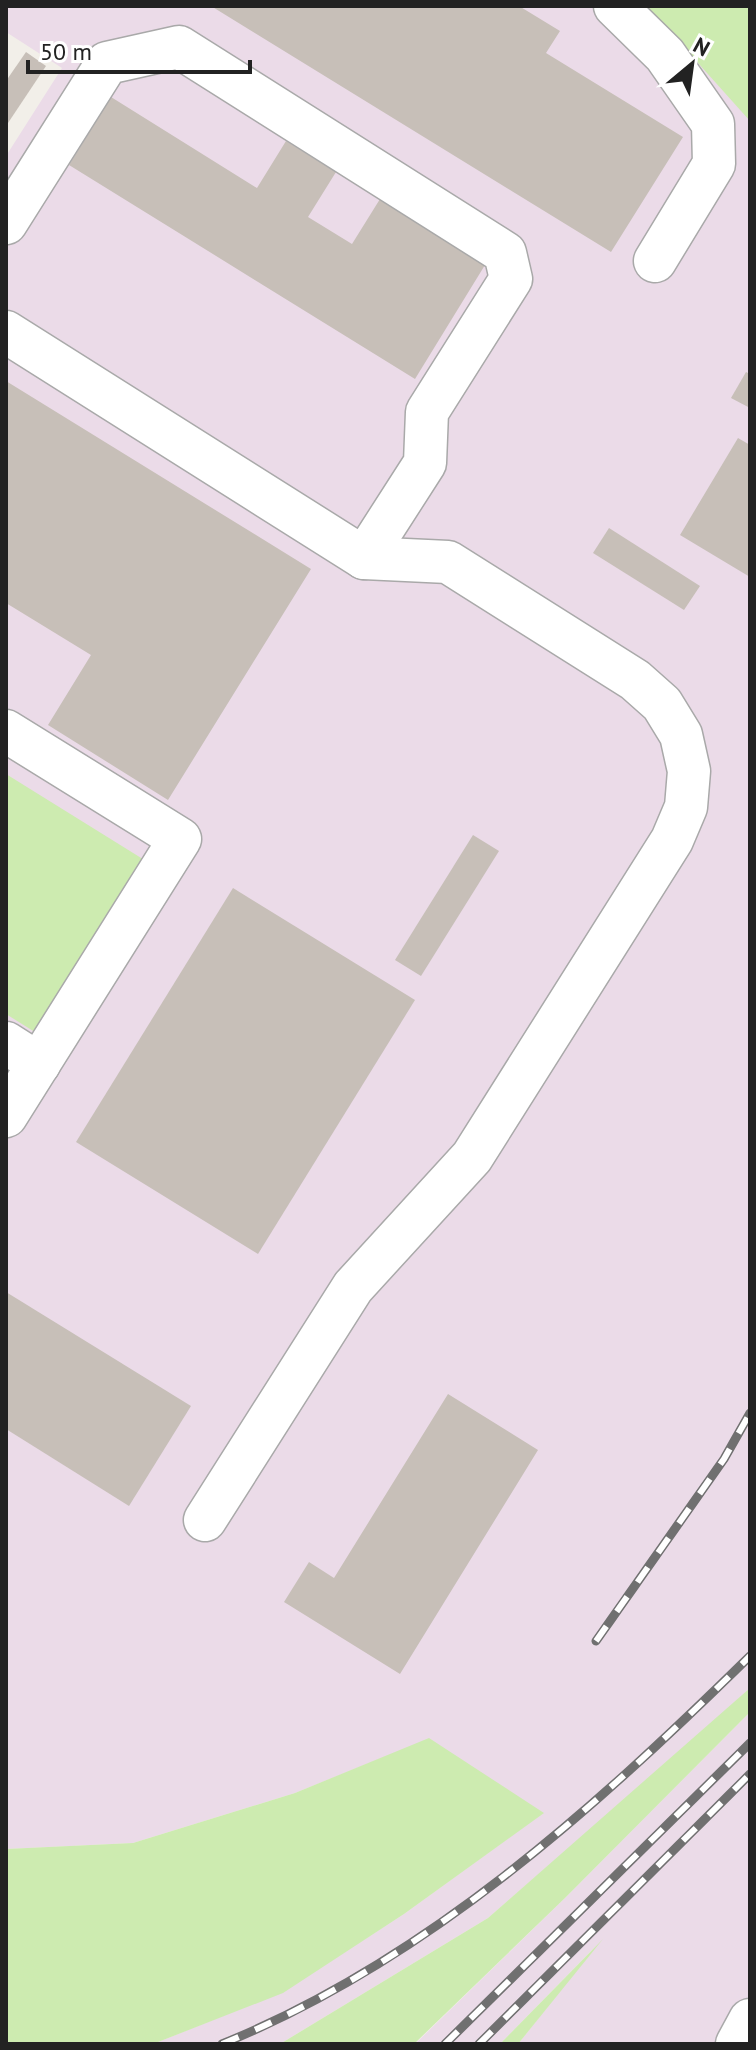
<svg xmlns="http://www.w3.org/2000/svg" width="756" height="2050" viewBox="0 0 756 2050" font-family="'PT Sans',sans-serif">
	<rect width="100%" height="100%" fill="#f2efe9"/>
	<g fill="#ebdbe8">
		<polygon points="6,6 750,6 750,1688 689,1744 488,1918 280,2044 153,2044 283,1992 404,1914 543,1813 429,1739 295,1793 133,1843 6,1849 6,156 62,68 6,32"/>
		<polygon points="750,1712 750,2044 518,2044 594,1948 500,2044 415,2044 565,1898"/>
	</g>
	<g fill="#cdebb0">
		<polygon points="647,6 750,6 750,121"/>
		<polygon points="6,774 146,861 38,1034 6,1014"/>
		<polygon points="750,1688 750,1712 565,1898 414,2044 280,2044 488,1918"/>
		<polygon points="429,1738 544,1813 404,1914 283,1993 153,2044 6,2044 6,1849 133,1843 295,1793"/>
		<polygon points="603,1939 518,2044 500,2044"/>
	</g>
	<g fill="#c7bfb8">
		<polygon points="211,6 519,6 560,31 546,53 683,137 611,252"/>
		<polygon points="26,52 46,66 6,126 6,81"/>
		<polygon points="111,97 257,188 286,141 336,172 308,217 352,244 380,199 485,265 415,379 69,165"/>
		<polygon points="746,372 750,374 750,408 731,398"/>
		<polygon points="6,381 311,569 168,800 48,725 91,655 6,603"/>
		<polygon points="738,438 750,445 750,577 680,535"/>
		<polygon points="609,528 700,586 684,610 593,553"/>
		<polygon points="473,835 499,851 421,976 395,960"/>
		<polygon points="233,888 415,1000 258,1254 76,1142"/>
		<polygon points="6,1292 191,1406 129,1506 6,1429"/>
		<polygon points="448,1394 538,1450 400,1674 284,1602 309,1562 334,1578"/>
	</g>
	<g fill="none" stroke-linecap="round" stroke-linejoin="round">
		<g stroke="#a9a9a9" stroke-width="45">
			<g id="minor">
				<polyline points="615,6 665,55 713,124 714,164 655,261"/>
				<polyline points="6,223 107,63 179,47 505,253 511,279 427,412 425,463 364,558"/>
				<polyline points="6,332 364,558 448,562 635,680 662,704 681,735 689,771 686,807 672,840 472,1157 353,1287 205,1520"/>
				<polyline points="6,731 180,839 6,1116"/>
				<polyline points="6,1043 39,1064"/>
				<polyline points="737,2044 750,2020"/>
			</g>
		</g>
		<use href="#minor" stroke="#fff" stroke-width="42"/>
		<g stroke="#707070" stroke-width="9">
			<g id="rail">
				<polyline points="596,1641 724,1459 750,1413"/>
				<path d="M222 2044C426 1961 594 1809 750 1656"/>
				<polyline points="445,2044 750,1743"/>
				<polyline points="479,2044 750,1774"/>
			</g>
		</g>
		<use href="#rail" stroke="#fff" stroke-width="6" stroke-dasharray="18" stroke-linecap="butt"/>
	</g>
	<rect width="756" height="2050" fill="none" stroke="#222222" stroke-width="16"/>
	<g transform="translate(692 64) rotate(29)" stroke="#ffffff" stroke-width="6" paint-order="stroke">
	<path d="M0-6L14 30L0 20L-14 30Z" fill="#222222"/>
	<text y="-12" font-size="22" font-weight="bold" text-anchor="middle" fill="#222222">N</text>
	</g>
	<path d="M28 60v12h222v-12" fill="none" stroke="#222222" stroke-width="4"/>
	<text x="40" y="60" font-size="24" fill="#222222" stroke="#ffffff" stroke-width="6" paint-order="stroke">50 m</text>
</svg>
